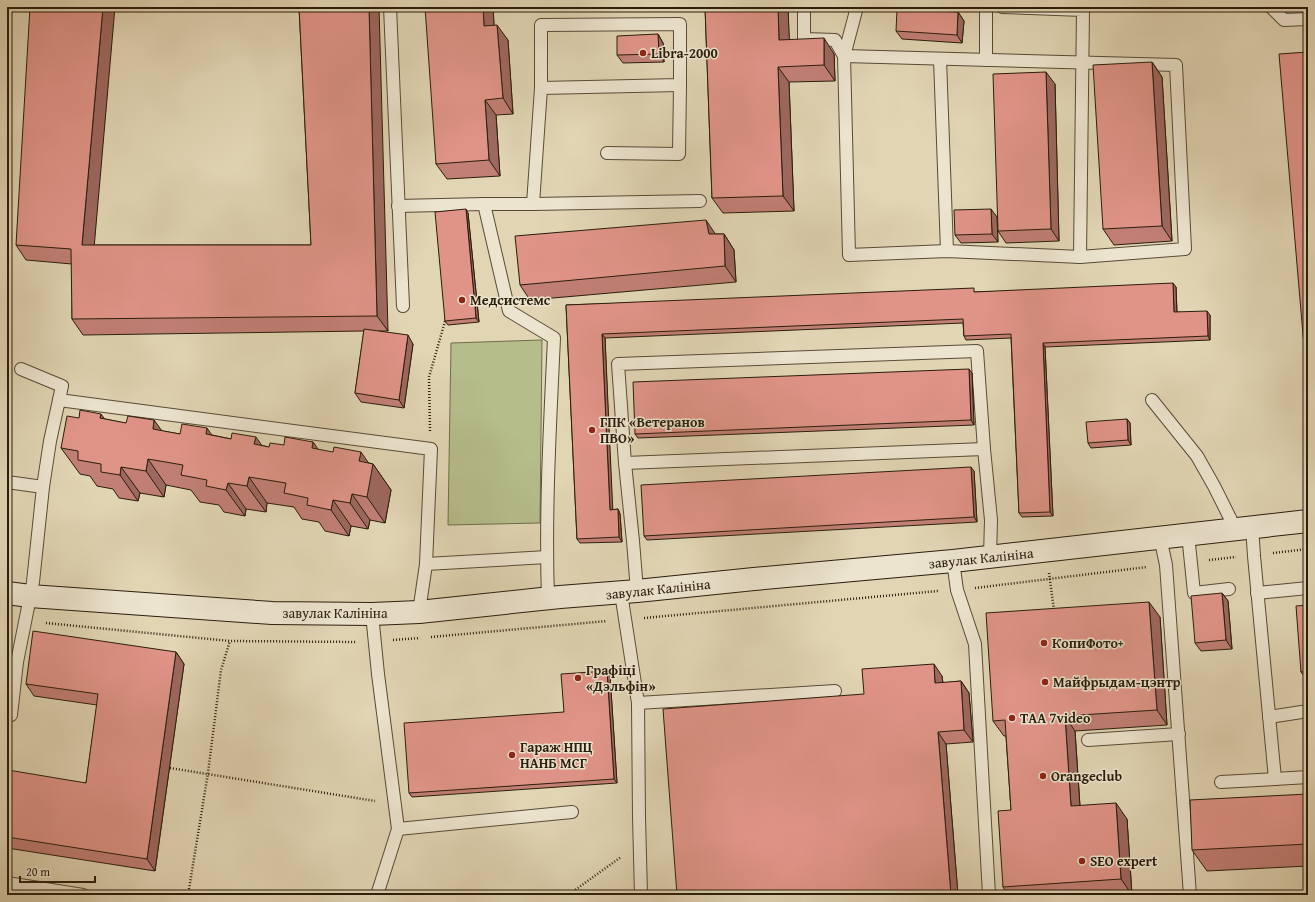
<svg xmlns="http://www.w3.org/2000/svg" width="1315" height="902" viewBox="0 0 1315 902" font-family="'Gentium Book Plus',serif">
	<rect width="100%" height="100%" fill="#e1d5b4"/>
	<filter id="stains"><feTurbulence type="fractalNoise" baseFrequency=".005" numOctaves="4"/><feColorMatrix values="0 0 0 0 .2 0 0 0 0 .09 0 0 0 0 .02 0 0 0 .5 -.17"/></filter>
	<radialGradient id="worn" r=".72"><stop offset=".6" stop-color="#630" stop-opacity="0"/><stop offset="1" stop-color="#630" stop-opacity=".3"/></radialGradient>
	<polygon fill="#b5bd8b" stroke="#706d4c" points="542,340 540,523 448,525 451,343"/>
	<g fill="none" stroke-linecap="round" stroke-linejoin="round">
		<g stroke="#584b36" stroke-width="14">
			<g id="lane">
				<polyline points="390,7 403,306"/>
				<polyline points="804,7 804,39 835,40 844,56"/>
				<polyline points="1002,7 1083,10 1080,257"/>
				<polyline points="1271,7 1284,20 1308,19"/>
				<polyline points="844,56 1176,65 1185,249 1080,257 947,251 849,255 844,56 857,7"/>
				<polyline points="940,59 947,251"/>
				<polyline points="986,60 986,7"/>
				<path d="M541 88V25L680 24V85L541 88 533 204H484L509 311 554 338C550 425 545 511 548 599"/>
				<polyline points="607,153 679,154 680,85"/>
				<polyline points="533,204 700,201"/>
				<polyline points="398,206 484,204"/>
				<polyline points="21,369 62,386 59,400"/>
				<polyline points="1152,400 1197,456 1214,486 1235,528"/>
				<polyline points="625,463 984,449"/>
				<polyline points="7,482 43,487"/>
				<polyline points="1252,526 1254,556 1275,779 1308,777"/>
				<polyline points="1188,534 1194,593 1229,589"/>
				<polyline points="1160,537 1166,565 1190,895"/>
				<polyline points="953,561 957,590 975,644 989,895"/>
				<polyline points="426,564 547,557"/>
				<polyline points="637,591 633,541 625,463 618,364 977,351 984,449 991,520 990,557"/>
				<polyline points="621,593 638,703"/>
				<polyline points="1257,593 1308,588"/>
				<polyline points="372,614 378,674 398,829 572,812"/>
				<polyline points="11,715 17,662 33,582 43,487 50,441 59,400 431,449 426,564 419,612"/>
				<polyline points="1269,717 1308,711"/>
				<polyline points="1088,740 1179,734"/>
				<polyline points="1221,782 1275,779"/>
				<polyline points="7,883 83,895"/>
				<polyline points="377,895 398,829"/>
				<polyline points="641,895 639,817 638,703 835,691"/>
			</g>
		</g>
		<g stroke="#2a1d0c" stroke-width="24">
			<polyline id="secondary" points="7,593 30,596 272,613 372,614 419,612 560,597 637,591 754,579 953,561 1308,521"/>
		</g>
		<g stroke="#2a1d0c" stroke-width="2.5" stroke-dasharray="1 2" stroke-linecap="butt">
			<polyline points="430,431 429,377 446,318"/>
			<polyline points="1273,553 1308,549"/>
			<polyline points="1209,560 1236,557"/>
			<polyline points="1049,573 1054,610"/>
			<polyline points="975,588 1147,567"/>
			<polyline points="644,618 938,591"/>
			<polyline points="46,623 230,641 356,642"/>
			<polyline points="431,637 607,621"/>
			<polyline points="393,640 420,638"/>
			<polyline points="170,768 375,801"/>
			<polyline points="188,895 208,773 221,670 230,641"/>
			<polyline points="568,895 621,857"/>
		</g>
		<use href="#lane" stroke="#ece4ce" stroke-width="12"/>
		<use href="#secondary" stroke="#ece4ce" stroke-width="22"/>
	</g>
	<g fill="#c17f75" stroke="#2a1d0c">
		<polygon points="299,7 388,331 379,331 413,344 404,408 361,402 355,393 364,331 83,335 72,319 72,264 26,260 16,245 311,245"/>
		<polygon points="493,7 494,25 508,40 513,114 496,115 500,176 447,179 436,164"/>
		<polygon points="705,7 788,7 789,39 834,54 835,81 789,82 794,211 723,213 712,198"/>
		<polygon points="958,12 964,21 962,43 902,39 896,31"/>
		<polygon points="658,34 663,43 664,62 623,63 617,55"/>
		<polygon points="1152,62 1162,77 1172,241 1114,245 1103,229"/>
		<polygon points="1055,84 1059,241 1006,243 998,231"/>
		<polygon points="468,213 479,322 448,325 445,321"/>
		<polygon points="997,217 998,242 961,243 955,235"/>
		<polygon points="716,234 724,234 734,250 736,282 530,300 520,285"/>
		<polygon points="1176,287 1177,312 1210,315 1210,340 1045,347 1053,516 1022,517 1019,513 1011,338 966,340 964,336 963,323 605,338 612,510 618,509 620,514 622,542 580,543 577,539 566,305 977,292"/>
		<polygon points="972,373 974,425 638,438 635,434"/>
		<polygon points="79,418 105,419 162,431 180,434 212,435 269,447 313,442 318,450 373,464 391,490 385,523 370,520 368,529 351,526 349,536 325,531 319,522 302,519 294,507 267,503 266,512 246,509 245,516 224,512 219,505 200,502 191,490 166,485 164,497 140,493 138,501 119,498 113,489 97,486 90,476 80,474 61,448"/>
		<polygon points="1127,419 1130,423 1131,445 1091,448 1088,443"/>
		<polygon points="974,471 977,522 647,540 644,536"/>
		<polygon points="1222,593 1228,601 1232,649 1201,651 1195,643"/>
		<polygon points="1308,605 1308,680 1307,680 1301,672"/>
		<polygon points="1160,617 1167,725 1075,731 1080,806 1127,819 1132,895 1008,895 1003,887 1011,810 1006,736 1004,736 993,721"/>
		<polygon points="176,652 184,664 155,871 7,848 7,778 86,783 97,705 34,696 26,684"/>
		<polygon points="607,671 610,675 617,783 412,797 409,793 564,712"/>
		<polygon points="942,676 943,683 961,681 969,693 973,742 946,744 958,895 677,895 864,694"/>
		<polygon points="1308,794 1308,866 1207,871 1192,850"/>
	</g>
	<g fill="#9d685f" stroke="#2a1d0c">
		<polygon points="103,7 115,7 93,260 82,245"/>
		<polygon points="369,7 379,7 388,331 377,316"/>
		<polygon points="483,7 493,7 495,41 484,26"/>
		<polygon points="778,7 788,7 790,55 779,40"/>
		<polygon points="958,12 964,21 962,43 957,35"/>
		<polygon points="497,25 508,40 513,114 503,98"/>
		<polygon points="658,34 663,43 664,62 659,54"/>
		<polygon points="824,38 834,54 835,81 824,65"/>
		<polygon points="1152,62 1162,77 1172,241 1162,226"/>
		<polygon points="778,67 789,82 794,211 783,196"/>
		<polygon points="1046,72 1055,84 1059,241 1051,229"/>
		<polygon points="485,100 496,115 500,176 489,160"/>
		<polygon points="466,209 468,213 479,322 476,318"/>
		<polygon points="991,209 997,217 998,242 992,234"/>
		<polygon points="706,220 716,235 709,234"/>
		<polygon points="724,234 734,250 736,282 725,266"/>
		<polygon points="1173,283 1176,287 1177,316 1174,312"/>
		<polygon points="1207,311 1210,315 1210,340 1208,336"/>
		<polygon points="602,334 605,338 613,514 610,510"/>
		<polygon points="408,335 413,344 404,408 399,400"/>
		<polygon points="1043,343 1045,347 1053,516 1050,512"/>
		<polygon points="969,369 972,373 974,425 971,420"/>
		<polygon points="101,414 120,440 100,418"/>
		<polygon points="1127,419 1130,423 1131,445 1128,440"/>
		<polygon points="154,420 173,446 153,429"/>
		<polygon points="207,428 225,454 206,434"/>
		<polygon points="256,437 274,463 254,444"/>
		<polygon points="313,442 331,468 312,448"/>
		<polygon points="361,452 372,468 373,464 391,490 385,523 367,497 359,461"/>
		<polygon points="148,459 166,485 164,497 146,471"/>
		<polygon points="121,467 140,493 138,501 120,475"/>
		<polygon points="971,467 974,471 977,522 974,517"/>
		<polygon points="249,477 267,503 266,512 247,486"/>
		<polygon points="228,483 246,509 245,516 226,490"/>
		<polygon points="7,490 10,495 7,517"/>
		<polygon points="352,494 370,520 368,529 350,503"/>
		<polygon points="333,500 351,526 349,536 331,510"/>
		<polygon points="618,509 620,514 622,542 619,537"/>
		<polygon points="1222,593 1228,601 1232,649 1226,640"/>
		<polygon points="1149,602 1160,617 1167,725 1157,710"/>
		<polygon points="176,652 184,664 155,871 147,859"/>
		<polygon points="934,664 942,676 944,695 935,683"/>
		<polygon points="607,671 610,675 617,783 614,779"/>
		<polygon points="961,681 969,693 973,742 964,730"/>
		<polygon points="1065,716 1075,731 1081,822 1071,806"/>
		<polygon points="938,732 946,744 958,895 951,895"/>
		<polygon points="1116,803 1127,819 1132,895 1121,879"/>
	</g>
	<g fill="#e09488" stroke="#2a1d0c">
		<polygon points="30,7 103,7 82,245 311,245 299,7 369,7 377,316 72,319 71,249 16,245"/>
		<polygon points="425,7 483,7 484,26 497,25 503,98 485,100 489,160 436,164"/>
		<polygon points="705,7 778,7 779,40 824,38 824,65 778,67 783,196 712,198"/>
		<polygon points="897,9 958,12 957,35 896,31"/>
		<polygon points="658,34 659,54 617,55 617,36"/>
		<polygon points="1308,52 1308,393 1279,54"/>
		<polygon points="1152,62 1162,226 1103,229 1093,65"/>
		<polygon points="1046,72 1051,229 998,231 993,74"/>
		<polygon points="466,209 476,318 445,321 435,212"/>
		<polygon points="991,209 992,234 955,235 954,210"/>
		<polygon points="706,220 709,234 724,234 725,266 520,285 515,236"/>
		<polygon points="1173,283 1174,312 1207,311 1208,336 1043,343 1050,512 1019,513 1011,334 964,336 963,319 602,334 610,510 618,509 619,537 577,539 566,305 974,288 974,292"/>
		<polygon points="364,329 408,335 399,400 355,393"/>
		<polygon points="969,369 971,420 635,434 633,382"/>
		<polygon points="80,410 101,414 100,418 126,423 128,416 154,420 153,429 180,434 182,424 207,428 206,434 231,439 232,433 256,437 254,444 269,447 270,443 284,445 285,437 313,442 312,448 333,452 334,447 361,452 359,461 373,464 367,497 352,494 350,503 333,500 331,510 307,505 308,498 284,493 286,483 249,477 247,486 228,483 226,490 206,486 207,480 181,475 183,465 148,459 146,471 121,467 120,475 101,472 101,464 78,460 78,451 61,448 67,416 79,418"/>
		<polygon points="1127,419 1128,440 1088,443 1086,422"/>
		<polygon points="971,467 974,517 644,536 641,485"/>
		<polygon points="1222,593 1226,640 1195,643 1191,596"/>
		<polygon points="1149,602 1157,710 1065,716 1071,806 1116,803 1121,879 1003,887 998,811 1011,810 1005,720 993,721 986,613"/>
		<polygon points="1308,605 1308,671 1301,672 1296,606"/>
		<polygon points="33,631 176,652 147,859 7,837 7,778 8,770 86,783 98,694 26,684"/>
		<polygon points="934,664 935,683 961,681 964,730 938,732 951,895 677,895 663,709 864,694 862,669"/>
		<polygon points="607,671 614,779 409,793 404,723 564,712 561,674"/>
		<polygon points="1308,794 1308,844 1192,850 1190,800"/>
	</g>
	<g fill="#8f2418" stroke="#ece4ce" stroke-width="1.5">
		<circle cx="643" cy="53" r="4"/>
		<circle cx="462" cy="300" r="4"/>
		<circle cx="592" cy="430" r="4"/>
		<circle cx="1044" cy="643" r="4"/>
		<circle cx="578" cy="678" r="4"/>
		<circle cx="1045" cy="682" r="4"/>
		<circle cx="1012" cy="718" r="4"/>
		<circle cx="512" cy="755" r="4"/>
		<circle cx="1043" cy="776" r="4"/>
		<circle cx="1082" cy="861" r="4"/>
	</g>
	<g text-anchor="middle" stroke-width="3" stroke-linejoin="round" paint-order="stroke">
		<g font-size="14" font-weight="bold" fill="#2a1d0c" stroke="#ece4ce" text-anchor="start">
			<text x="651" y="58">Libra-2000</text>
			<text x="470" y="305">Медсистемс</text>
			<text x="600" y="427">ГПК «Ветеранов<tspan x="600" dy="16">ПВО»</tspan></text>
			<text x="1052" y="648">КопиФото+</text>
			<text x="586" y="675">Графіці<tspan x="586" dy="16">«Дэльфін»</tspan></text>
			<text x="1053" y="687">Майфрыдам-цэнтр</text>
			<text x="1020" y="723">ТАА 7video</text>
			<text x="520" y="752">Гараж НПЦ<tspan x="520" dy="16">НАНБ МСГ</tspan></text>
			<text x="1051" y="781">Orangeclub</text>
			<text x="1090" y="866">SEO expert</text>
		</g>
		<g font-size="14" fill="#2a1d0c" stroke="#ece4ce">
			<text transform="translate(981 558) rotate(-6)" y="5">завулак Калініна</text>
			<text transform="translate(658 589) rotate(-6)" y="5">завулак Калініна</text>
			<text x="335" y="618">завулак Калініна</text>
		</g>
	</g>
	<rect width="1315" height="902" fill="none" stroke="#e1d5b4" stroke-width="24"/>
	<rect x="8" y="8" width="1299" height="886" fill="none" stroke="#2a1d0c" stroke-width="2"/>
	<rect x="12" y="12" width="1291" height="878" fill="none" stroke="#2a1d0c"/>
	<path d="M20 876v6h75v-6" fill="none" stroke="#2a1d0c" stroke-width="2"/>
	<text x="26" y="876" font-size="12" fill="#2a1d0c" stroke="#ece4ce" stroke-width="3" paint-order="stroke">20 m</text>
	<rect width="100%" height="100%" filter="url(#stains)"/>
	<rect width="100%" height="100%" fill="url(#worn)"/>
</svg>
